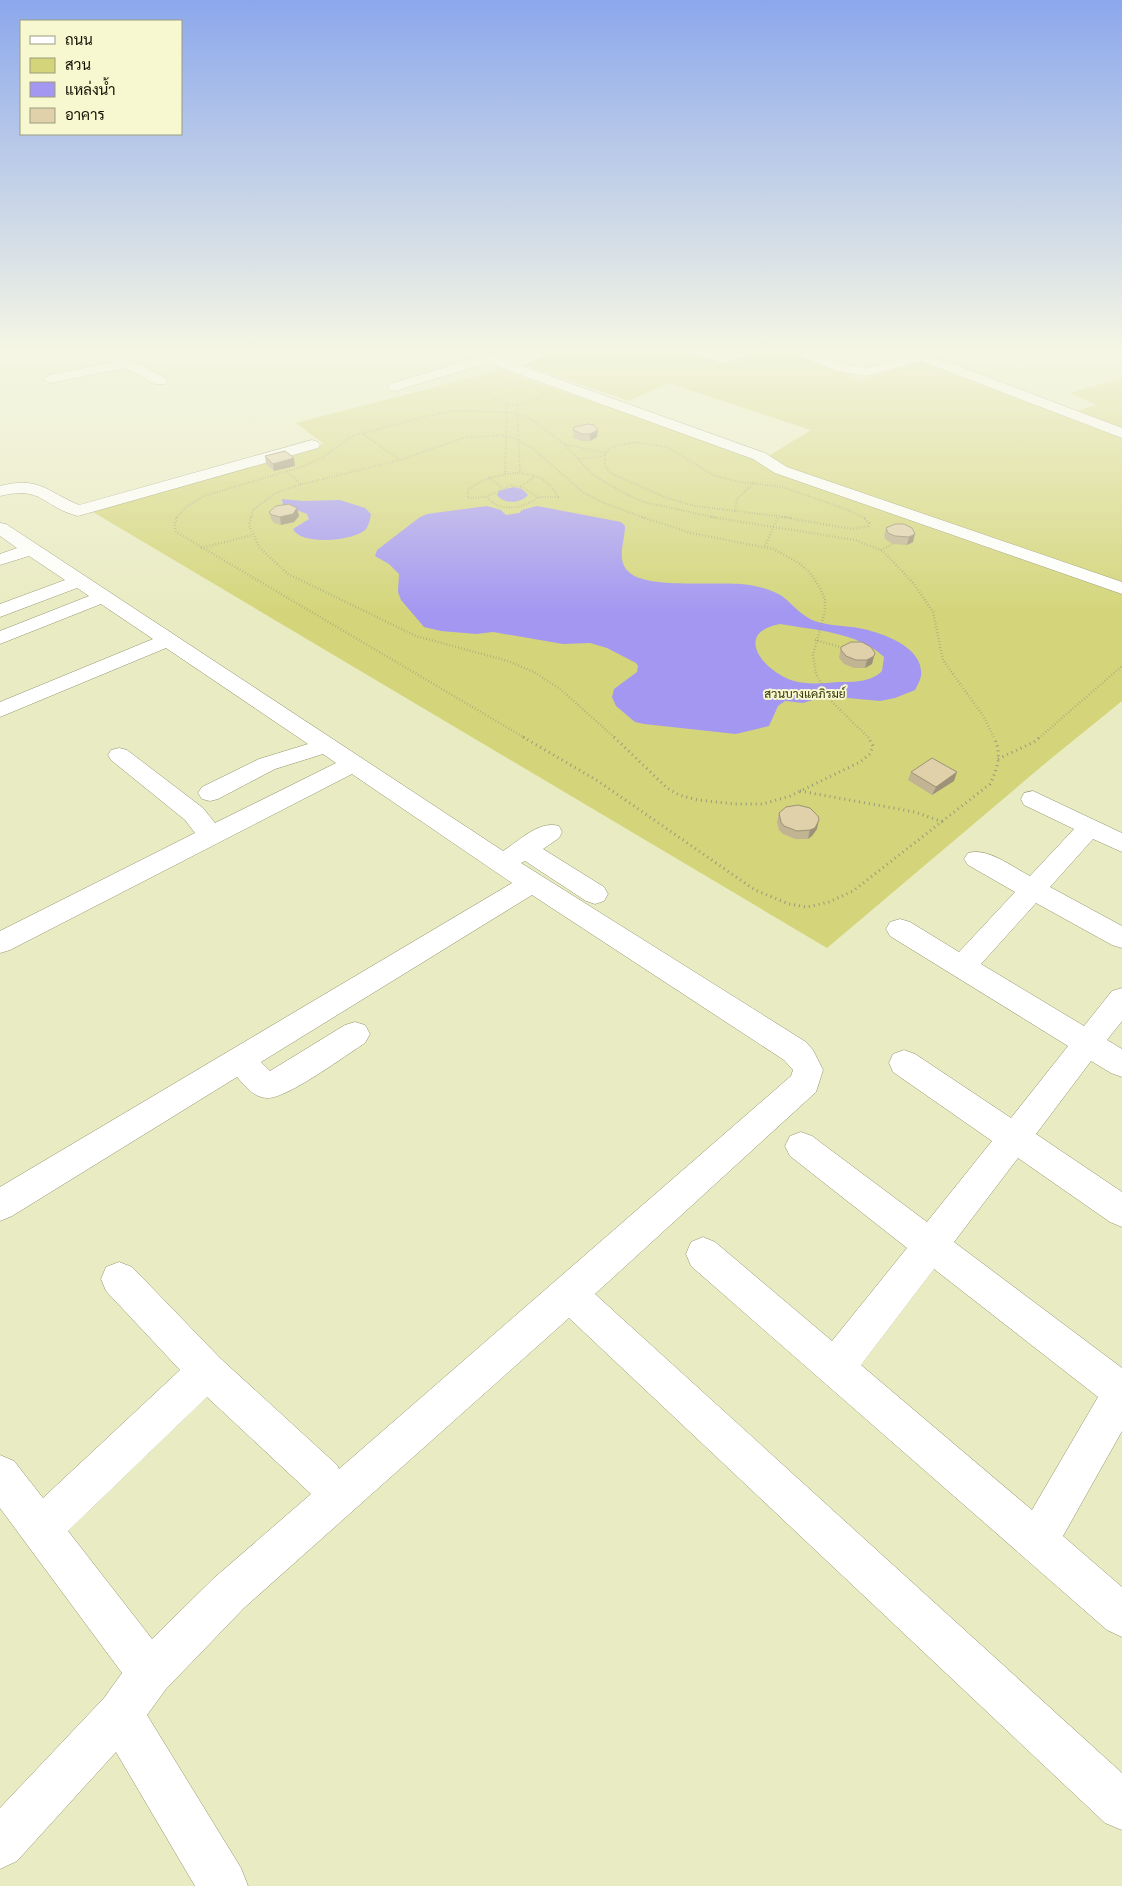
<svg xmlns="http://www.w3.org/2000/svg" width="1122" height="1886" viewBox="0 0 1122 1886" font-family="Rubik,Sarabun,sans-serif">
	<rect width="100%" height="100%" fill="#e9ebc2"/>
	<g fill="#d4d57a">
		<polygon points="558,349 673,349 719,363 734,362 769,349 786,349 861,380 921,362 1122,437 1122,701 1048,761 827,948 93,512 324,444 296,423 501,370 762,460 811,430 668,383 629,401 522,364"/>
		<polygon points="1122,378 1122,429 1076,411 1097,405 1070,393"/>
	</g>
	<g fill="#a397f1" fill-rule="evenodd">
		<path d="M513 487 522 489 528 495C520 504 504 504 497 495L499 491Z"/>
		<path d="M282 499 303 501 340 500 365 508 371 514C370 519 369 525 366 529 355 541 301 546 293 529L309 519 307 514 283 505Z"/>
		<path d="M487 506 501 510 506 515 519 513 522 510 537 506 621 522 625 526C625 542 615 561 630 573 651 590 722 580 750 585 760 587 773 590 782 596 792 604 800 614 812 620 829 627 850 625 868 630 889 636 924 649 921 676 920 681 917 686 915 690L895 698 880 701 837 697 816 699 803 703 785 701 778 706 769 726 736 734 644 724 635 722 616 706 612 697 614 689 637 672 638 666 636 663 607 648 590 643 563 644 493 632 476 634 441 631 424 627 401 600 398 592 399 574 389 564 375 556 377 550 420 517 427 514ZM780 624C814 630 858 632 884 657L882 671C871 682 855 682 839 682 824 683 809 685 794 681 764 672 732 633 780 624Z"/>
	</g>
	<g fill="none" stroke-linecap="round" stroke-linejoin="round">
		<g stroke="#93946e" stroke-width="1">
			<g id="minor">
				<polygon points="93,349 110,349 165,378 167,381 165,384 155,384 125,368 50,383 43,379 50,375 114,362"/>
				<polygon points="455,349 474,349 509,361 538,349 556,349 554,352 522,366 765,453 787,467 1122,582 1122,594 775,473 753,459 488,363 395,391 390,390 388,387 390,384 475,358 457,352"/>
				<polygon points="679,349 701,349 723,355 741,349 750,349 752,352 750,355 724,363 681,352"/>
				<polygon points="788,349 806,349 844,364 867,368 934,349 943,349 945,352 943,355 935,357 1122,428 1122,438 921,361 867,376 836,371 790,352"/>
				<path d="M312 440 318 442 320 445 318 448 78 516C42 507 43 485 0 496V486C39 476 46 491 79 505Z"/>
				<path d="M0 523 6 524 503 851C519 841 539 820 559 826L562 832 559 838 543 849 604 887 608 894 604 901 595 904 586 901 525 861 521 863 806 1042 813 1050 823 1070 816 1092 595 1294 1122 1773V1830L1105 1823 569 1318 244 1608 166 1689 147 1715 241 1868 248 1886H195L116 1752 17 1861 0 1869V1808L104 1698 122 1673 0 1508V1455L14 1461 43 1498 180 1370 106 1291 101 1279 106 1267 119 1262 132 1267 220 1358 337 1465 339 1469 791 1076 793 1070 784 1060 532 895 261 1062 270 1071 345 1025 355 1022 365 1025 370 1034 365 1043C346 1055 288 1098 268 1098 254 1098 246 1087 237 1077L12 1216 0 1221V1187L512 883 352 774 10 950 0 953V931L195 833 185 820 111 760 108 755 111 750 119 748 127 750 203 808 215 823 336 763 323 754 275 769 218 799 210 801 202 799 198 793 202 787 259 759 308 744 166 648 0 717V702L153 639 101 604 0 644V631L89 596 77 588 0 617V604L65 580 29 556 0 565V554L17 548 0 536ZM207 1397 311 1494 214 1578 152 1639 68 1531Z"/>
				<path d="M1033 791 1122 833V852L1093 839 1050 887 1122 926V948L1112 945 1036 903 981 964 1084 1026 1112 991 1122 988V1021L1107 1040 1122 1049V1077L1111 1073 1091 1061 1036 1134 1122 1192V1227L1110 1222 1018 1158 954 1242 1122 1368V1431L1063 1536 1122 1587V1637L1107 1630 691 1266 686 1254 691 1242 703 1237 715 1242 832 1341 907 1248 790 1156 785 1146 790 1136 801 1132 812 1136 927 1222 992 1141 893 1072 889 1063 893 1054 904 1050 915 1054 1011 1118 1068 1046 890 936 886 929 890 922 900 919 910 922 959 952 1015 892 968 865 964 859 968 853C988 847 1012 867 1030 876L1074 829 1024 805 1021 799 1024 793ZM934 1269 1098 1397 1032 1510 861 1365Z"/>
			</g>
		</g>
		<g stroke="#98997b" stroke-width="2" stroke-dasharray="0.5 2" stroke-linecap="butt">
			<path d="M518 383 536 387 542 395C527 407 503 409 489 394L495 387Z"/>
			<polyline points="517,404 520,474"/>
			<polyline points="363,434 399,459"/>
			<polyline points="564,444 606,453"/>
			<polyline points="578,459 605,456"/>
			<polyline points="287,472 301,484"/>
			<path d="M517 473C537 475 548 478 558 497H538L523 488 511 485 486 497 468 498V490C483 478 498 475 517 473Z"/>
			<polyline points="505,474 507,403"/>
			<polyline points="489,477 501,487"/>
			<polyline points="521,486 534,477"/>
			<path d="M487 497C499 513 524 509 538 497"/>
			<polyline points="735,511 737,499 755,482"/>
			<polyline points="176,518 187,506 204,496 304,466 325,456 352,436 427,416 454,411 506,412 528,417 564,444 593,475 626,494 644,502 717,518"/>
			<polyline points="251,518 253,510 274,494 295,486 400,460 463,438 501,435 513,438 532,448 584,493 604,503 645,518"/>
			<polyline points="792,518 695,506 667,498 610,473 605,465 605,454 611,447 635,442 667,447 713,475 734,481 782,487 843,508 865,518"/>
		</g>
		<g stroke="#98997b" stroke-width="2.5" stroke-dasharray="0.5 2.5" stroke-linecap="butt">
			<polyline points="177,517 174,525 176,532 525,738"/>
			<polyline points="251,517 249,525 259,547 288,574 416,636 508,661 534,672 560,689 615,738"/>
			<polyline points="642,517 691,533 773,549 799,563 810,573 820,588 825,600 825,611 813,655 816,674 832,702 869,738"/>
			<polyline points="711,517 855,540 883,551 914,584 933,612 943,660 984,717 994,738"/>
			<polyline points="782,517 852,529 868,526 869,523 863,517"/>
			<polyline points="765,546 778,517"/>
			<polyline points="201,548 253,535"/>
			<polyline points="881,550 893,544"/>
			<polyline points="815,640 844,648"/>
			<polyline points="1039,738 1122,666"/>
		</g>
		<g stroke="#98997b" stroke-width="3" stroke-dasharray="1 4" stroke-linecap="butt">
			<path d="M523 737 598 781 755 890 789 904 807 907 829 902 853 891 990 784C998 767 1002 755 994 737"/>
			<polyline points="614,737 667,788 679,795 698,800 735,804 763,804 790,796 860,762 870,754 873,746 868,737"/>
			<polyline points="998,759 1034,742 1040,737"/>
			<polyline points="800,791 915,812 943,822"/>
		</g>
		<use href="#minor" fill="#fff" fill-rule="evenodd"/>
	</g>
	<g fill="#c1b493">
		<polygon points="574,427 597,437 590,441 582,441 573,438"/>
		<polygon points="265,456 295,466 274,471 266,464"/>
		<polygon points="297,508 299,516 294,522 281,525 274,523 271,519 269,512"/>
		<polygon points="904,524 913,542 907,545 893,544 886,540 884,536 886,528"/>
		<polygon points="841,647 875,653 872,664 865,668 854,668 844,664 839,658"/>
		<polygon points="911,772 954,781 932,795 908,780"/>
		<polygon points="779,813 817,829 812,836 808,839 795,839 783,834 779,830 777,822"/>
	</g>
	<g fill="#9d9278">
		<polygon points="598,430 597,437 590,441 590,434"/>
		<polygon points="294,458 295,466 274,471 273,464"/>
		<polygon points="297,508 299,516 294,522 281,525 280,517"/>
		<polygon points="915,534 913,542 907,545 909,537"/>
		<polygon points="874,656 872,664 865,668 867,660"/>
		<polygon points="957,772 954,781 932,795 936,787"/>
		<polygon points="819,820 817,829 812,836 808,839 810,830"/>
	</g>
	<g fill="#e0d1ab" stroke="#9d9278">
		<polygon points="587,424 594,425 598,430 590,434 582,434 573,430 574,427"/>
		<polygon points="285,451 294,458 273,464 265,456"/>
		<polygon points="289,504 297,508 293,514 280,517 272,515 269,512 276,506"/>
		<polygon points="895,524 904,524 912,528 915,534 909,537 895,536 888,533 886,528"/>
		<polygon points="851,642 862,642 871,647 875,653 874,656 867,660 856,660 846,656 841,650 841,647"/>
		<polygon points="932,758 957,772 936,787 911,772"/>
		<polygon points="798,805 810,808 818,816 819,820 815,828 810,830 797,831 784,826 781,822 779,813 786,807"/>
	</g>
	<linearGradient id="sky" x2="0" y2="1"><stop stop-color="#8ca8ec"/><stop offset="0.57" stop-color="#f5f6e4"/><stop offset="1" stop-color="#f5f6e4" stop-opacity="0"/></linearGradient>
	<rect width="1122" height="613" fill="url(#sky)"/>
	<g text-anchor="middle" stroke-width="4" stroke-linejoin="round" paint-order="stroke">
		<g font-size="12" fill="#343405" stroke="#f7f8cf">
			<text x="805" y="698">สวนบางแคภิรมย์</text>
		</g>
	</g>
	<rect x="20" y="20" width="162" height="115" fill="#f7f8cf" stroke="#9b9c7e"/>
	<rect x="30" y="36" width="25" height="8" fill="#ffffff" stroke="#9b9c7e"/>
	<text x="65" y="45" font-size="15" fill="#121205">ถนน</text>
	<rect x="30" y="58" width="25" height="15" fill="#d4d57a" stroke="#9b9c7e"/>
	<text x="65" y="70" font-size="15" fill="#121205">สวน</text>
	<rect x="30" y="82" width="25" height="15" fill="#a397f1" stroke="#9b9c7e"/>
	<text x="65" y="95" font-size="15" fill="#121205">แหล่งน้ำ</text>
	<rect x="30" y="108" width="25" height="15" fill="#e0d1ab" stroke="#9b9c7e"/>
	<text x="65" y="120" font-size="15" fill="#121205">อาคาร</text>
</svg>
